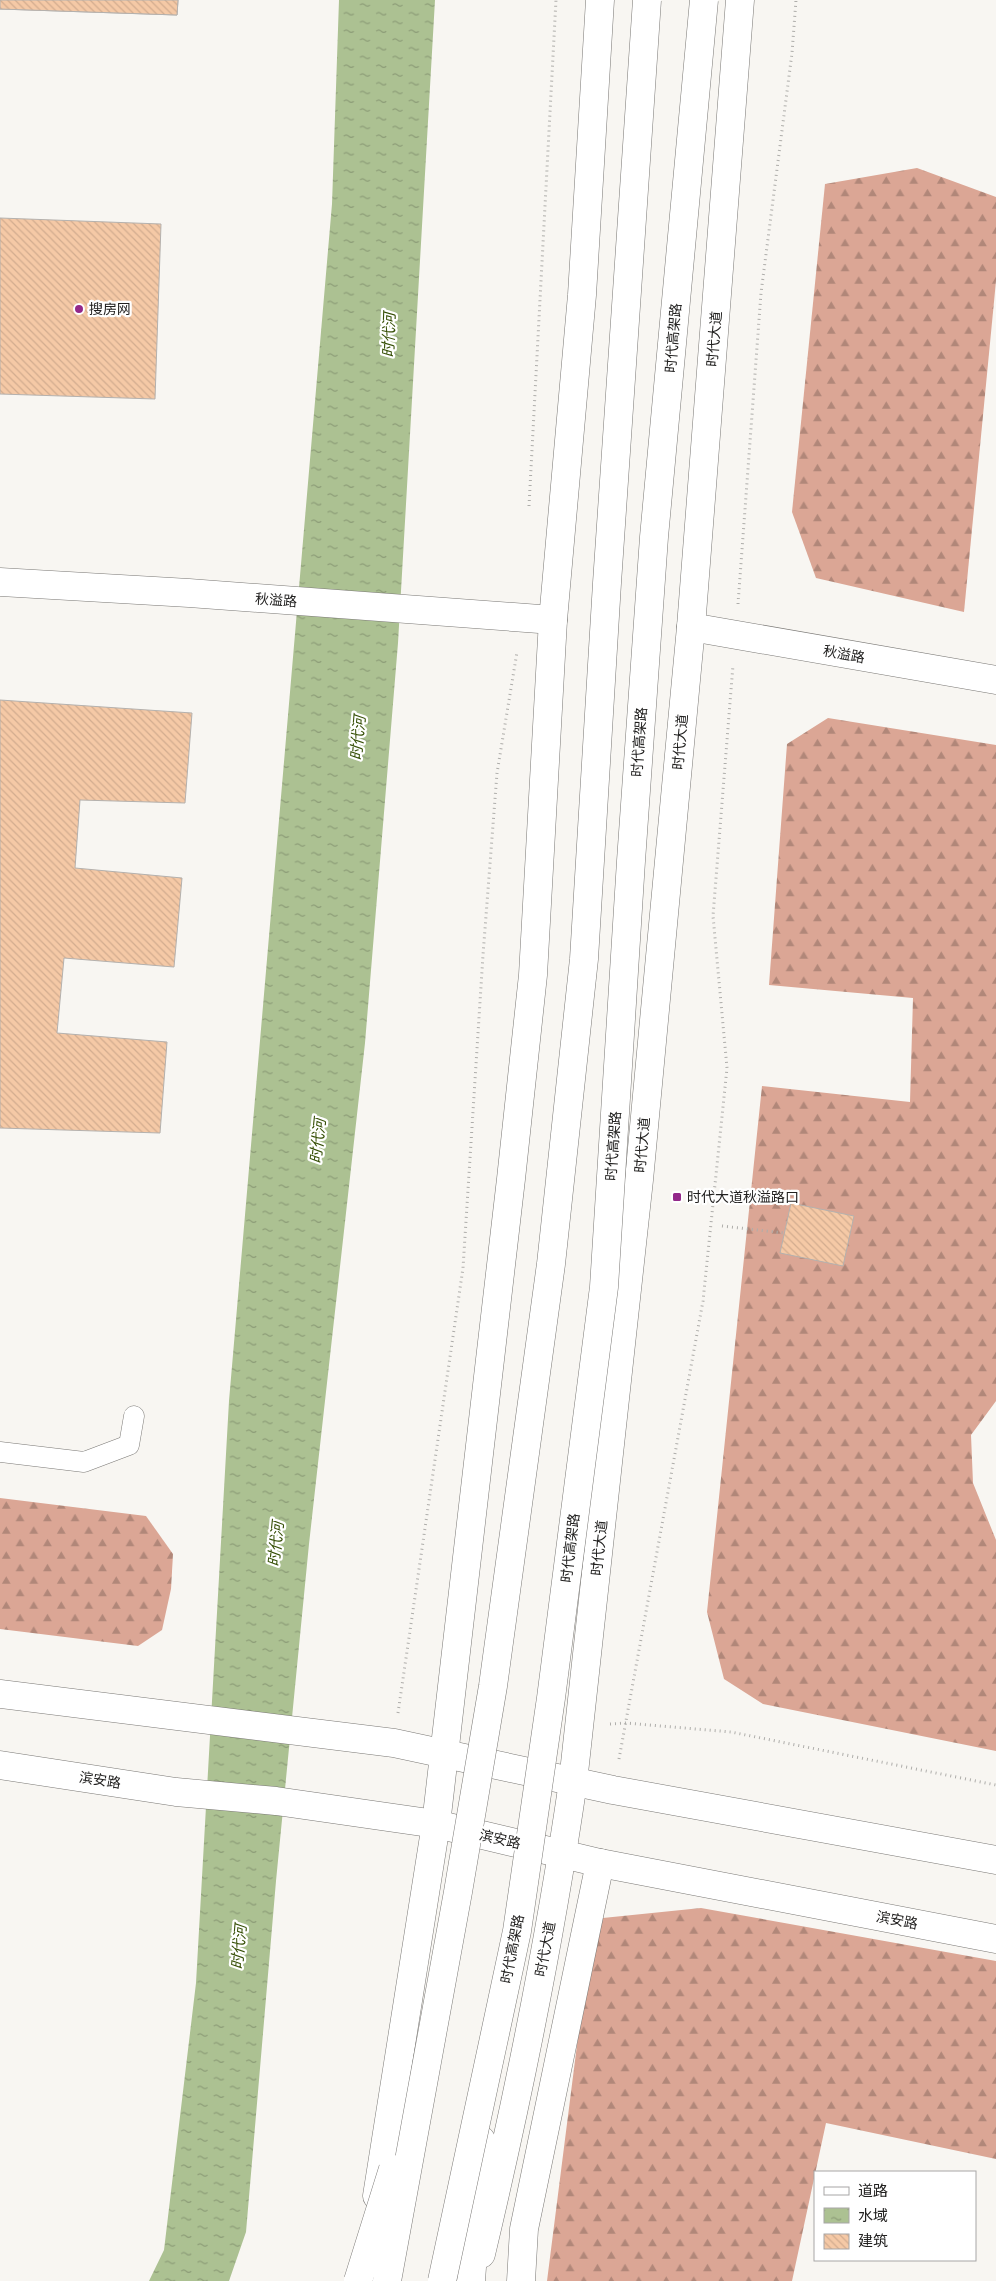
<svg xmlns="http://www.w3.org/2000/svg" width="996" height="2281" viewBox="0 0 996 2281" font-family="Merriweather,'Noto Sans SC',serif">
	<defs>
		<pattern id="forest-firs" width="22" height="20" patternUnits="userSpaceOnUse" patternTransform="scale(1.25)"><rect width="22" height="20" fill="#dba695"/><path d="M5 1l3.5 6h-7zM16 11l3.5 6h-7z" fill="#b18779"/></pattern>
		<pattern id="water-ripples" width="26" height="14" patternUnits="userSpaceOnUse" patternTransform="scale(1.25)"><rect width="26" height="14" fill="#acc192"/><path d="M2 4q2-2 4 0t4 0M15 11q2-2 4 0t4 0" fill="none" stroke="#8c9c77"/></pattern>
		<pattern id="building-back-hatch" width="6" height="6" patternUnits="userSpaceOnUse" patternTransform="scale(1.25)"><rect width="6" height="6" fill="#f5c9a6"/><path d="M-1 5l2 2M0 0l6 6M5-1l2 2" fill="none" stroke="#d2ac8f"/></pattern>
	</defs>
	<rect width="100%" height="100%" fill="#f8f6f2"/>
	<g fill="url(#forest-firs)">
		<polygon points="917,168 996,197 996,281 964,612 816,578 792,512 825,184"/>
		<polygon points="828,718 996,745 996,1401 971,1435 973,1483 996,1540 996,1751 763,1704 724,1679 707,1612 762,1086 910,1102 913,998 769,985 787,744"/>
		<polygon points="0,1498 146,1516 173,1554 171,1589 162,1630 138,1646 0,1629"/>
		<polygon points="701,1908 996,1961 996,2159 826,2123 792,2281 547,2281 593,1919"/>
	</g>
	<polygon fill="url(#water-ripples)" points="339,0 435,0 398,643 365,1043 309,1544 276,1881 246,2232 229,2281 149,2281 164,2250 196,1983 229,1401 332,204"/>
	<g fill="url(#building-back-hatch)" stroke="#b4b1ae">
		<polygon points="0,0 178,0 177,15 0,9"/>
		<polygon points="0,0 178,0 177,15 0,9"/>
		<polygon points="0,218 161,224 155,399 0,394"/>
		<polygon points="0,700 192,713 185,803 80,800 75,868 182,878 174,967 64,958 57,1033 167,1042 160,1133 0,1128"/>
		<polygon points="791,1203 854,1216 843,1266 780,1253"/>
	</g>
	<g fill="none" stroke-linecap="round" stroke-linejoin="round">
		<g stroke="#7a7875" stroke-width="21">
			<polyline id="service" points="0,1452 84,1462 129,1445 134,1416"/>
		</g>
		<g stroke="#7a7875" stroke-width="29">
			<g id="tertiary">
				<polyline points="0,582 189,593 553,620"/>
				<polyline points="691,627 996,680"/>
			</g>
		</g>
		<g stroke="#7a7875" stroke-width="29">
			<g id="secondary">
				<polyline points="0,1694 394,1743 613,1790 996,1860"/>
				<polyline points="0,1765 176,1792 276,1801 436,1824 600,1863 996,1939"/>
				<polyline points="521,2281 524,2229 600,1863"/>
			</g>
		</g>
		<g stroke="#7a7875" stroke-width="29">
			<g id="primary">
				<polyline points="377,2196 436,1824 511,1179 533,975 553,620 582,295 600,0"/>
				<path d="M481 2254C518 2098 550 1941 573 1782L639 1180 691 627 740 0"/>
			</g>
		</g>
		<g stroke="#7a7875" stroke-width="29">
			<polyline id="trunk" points="471,2281 481,2140"/>
		</g>
		<g stroke="#aeadaa" stroke-width="3" stroke-dasharray="1 4" stroke-linecap="butt">
			<polyline points="529,506 556,0"/>
			<polyline points="738,604 761,293 792,53 796,0"/>
			<polyline points="722,1226 784,1233"/>
			<polyline points="398,1713 463,1268 483,955 497,773 517,652"/>
			<polyline points="610,1724 626,1723 731,1732 996,1785"/>
			<polyline points="619,1759 703,1301 727,1068 713,916 733,665"/>
		</g>
		<use href="#service" stroke="#fff" stroke-width="20"/>
		<use href="#tertiary" stroke="#fff" stroke-width="28"/>
		<use href="#secondary" stroke="#fff" stroke-width="28"/>
		<use href="#primary" stroke="#fff" stroke-width="28"/>
		<use href="#trunk" stroke="#fff" stroke-width="28"/>
		<g stroke="#7a7875" stroke-width="29" stroke-linecap="butt">
			<g id="trunk-bridge">
				<polyline points="358,2281 393,2169"/>
				<polyline points="387,2281 458,1892 493,1686 551,1264 584,959 607,583 647,0"/>
				<polyline points="442,2281 517,1931 551,1698 604,1287 631,861 654,537 704,0"/>
			</g>
		</g>
		<use href="#trunk-bridge" stroke="#fff" stroke-width="28"/>
	</g>
	<g fill="#93288a" stroke="#fff" stroke-width="2">
		<circle cx="79" cy="309" r="5"/>
		<rect x="672" y="1192" width="10" height="10" rx="2.5"/>
	</g>
	<g text-anchor="middle" stroke-width="4.5" stroke-linejoin="round" paint-order="stroke">
		<g font-size="14" fill="#222120" stroke="#fff" text-anchor="start">
			<text x="89" y="314">搜房网</text>
			<text x="687" y="1202">时代大道秋溢路口</text>
		</g>
		<g font-size="14" fill="#222120" stroke="#fff">
			<text transform="translate(673 338) rotate(-85)" y="5">时代高架路</text>
			<text transform="translate(714 339) rotate(-85)" y="5">时代大道</text>
			<text transform="translate(276 600) rotate(4)" y="5">秋溢路</text>
			<text transform="translate(844 654) rotate(10)" y="5">秋溢路</text>
			<text transform="translate(639 742) rotate(-86)" y="5">时代高架路</text>
			<text transform="translate(680 742) rotate(-85)" y="5">时代大道</text>
			<text transform="translate(642 1145) rotate(-85)" y="5">时代大道</text>
			<text transform="translate(613 1146) rotate(-86)" y="5">时代高架路</text>
			<text transform="translate(570 1548) rotate(-83)" y="5">时代高架路</text>
			<text transform="translate(599 1548) rotate(-84)" y="5">时代大道</text>
			<text transform="translate(100 1780) rotate(9)" y="5">滨安路</text>
			<text transform="translate(500 1839) rotate(13)" y="5">滨安路</text>
			<text transform="translate(897 1920) rotate(11)" y="5">滨安路</text>
			<text transform="translate(512 1949) rotate(-79)" y="5">时代高架路</text>
			<text transform="translate(545 1949) rotate(-79)" y="5">时代大道</text>
		</g>
		<g font-size="15" font-style="italic" fill="#364f06" stroke="#fff">
			<text transform="translate(389 335) rotate(-88)" y="5">时代河</text>
			<text transform="translate(358 738) rotate(-85)" y="5">时代河</text>
			<text transform="translate(318 1141) rotate(-84)" y="5">时代河</text>
			<text transform="translate(276 1544) rotate(-84)" y="5">时代河</text>
			<text transform="translate(239 1947) rotate(-85)" y="5">时代河</text>
		</g>
	</g>
	<rect x="814" y="2171" width="162" height="90" fill="#ffffff" stroke="#a7a6a6"/>
	<rect x="824" y="2187" width="25" height="8" fill="#ffffff" stroke="#a7a6a6"/>
	<text x="858" y="2196" font-size="15" fill="#222120">道路</text>
	<rect x="824" y="2208" width="25" height="15" fill="url(#water-ripples)" stroke="#a7a6a6"/>
	<text x="858" y="2221" font-size="15" fill="#222120">水域</text>
	<rect x="824" y="2234" width="25" height="15" fill="url(#building-back-hatch)" stroke="#a7a6a6"/>
	<text x="858" y="2246" font-size="15" fill="#222120">建筑</text>
</svg>
